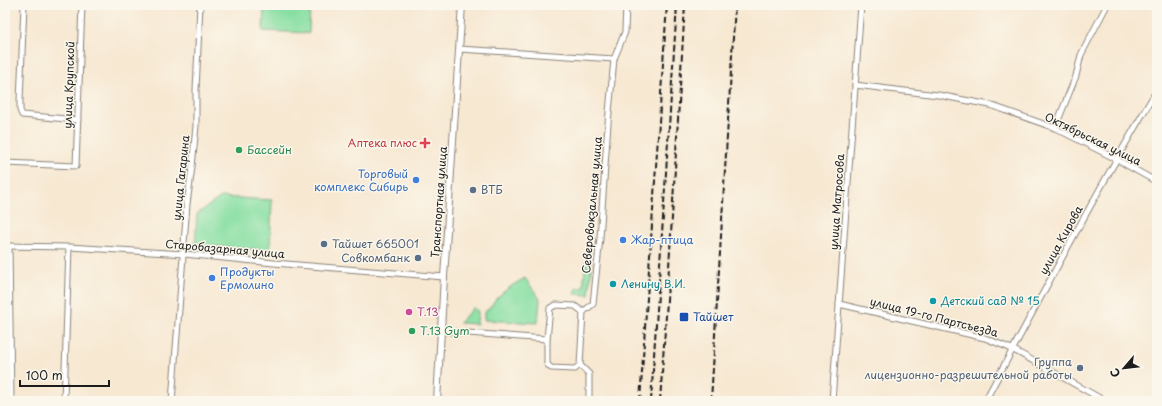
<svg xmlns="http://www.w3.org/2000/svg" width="1162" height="406" viewBox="0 0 1162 406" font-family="'Playpen Sans',sans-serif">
	<rect width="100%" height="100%" fill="#fbf7ec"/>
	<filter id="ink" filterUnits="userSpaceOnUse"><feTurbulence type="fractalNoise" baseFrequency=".025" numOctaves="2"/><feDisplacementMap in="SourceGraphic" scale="8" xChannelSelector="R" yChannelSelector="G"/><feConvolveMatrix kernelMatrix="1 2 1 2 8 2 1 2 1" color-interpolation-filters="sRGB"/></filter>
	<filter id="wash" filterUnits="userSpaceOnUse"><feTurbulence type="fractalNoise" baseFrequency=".012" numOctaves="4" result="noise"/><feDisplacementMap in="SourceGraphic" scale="16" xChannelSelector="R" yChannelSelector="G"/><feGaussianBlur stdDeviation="0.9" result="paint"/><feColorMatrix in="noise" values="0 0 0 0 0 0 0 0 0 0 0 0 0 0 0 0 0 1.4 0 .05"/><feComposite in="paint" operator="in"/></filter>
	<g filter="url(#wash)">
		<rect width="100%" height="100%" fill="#f7e8d2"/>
		<g fill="#88dfa3" stroke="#527e60">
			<polygon points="264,5 310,5 309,33 263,31"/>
			<polygon points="221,197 272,200 270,250 195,245 197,214"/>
			<polygon points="586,260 592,261 589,295 575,294 576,288 583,288"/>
			<path d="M525 278 540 299 538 323 484 320V312C493 307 490 306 495 300 503 291 514 284 525 278Z"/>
			<polygon points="474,307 478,312 477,324 459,323"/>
		</g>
	</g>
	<g filter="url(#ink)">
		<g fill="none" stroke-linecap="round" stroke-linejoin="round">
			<g stroke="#8a8277" stroke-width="7">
				<g id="minor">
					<polyline points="24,5 20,101 20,110 22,115 78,120"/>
					<polyline points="459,49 614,59"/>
					<polyline points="855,85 938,95 990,105 1055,128 1116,159 1157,182"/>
					<polyline points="1055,128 1076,76 1081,55 1107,5"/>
					<polyline points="5,163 76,166 82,5"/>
					<polyline points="5,246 69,247 184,254 274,263 444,277"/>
					<polyline points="9,246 11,401"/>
					<polyline points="839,304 985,338 1012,349 1105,401"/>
					<polyline points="441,331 547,339"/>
					<polyline points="580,365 575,369 551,368 547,364 547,339 550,308 556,305 575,306 583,312"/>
					<polyline points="64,401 69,247"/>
					<polyline points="172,401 187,204 192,167 196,126 196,90 200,5"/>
					<polyline points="589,401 589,374 580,365 583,312 593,304 600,238 608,123 614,59 625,32 626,5"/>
					<polyline points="832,401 861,5"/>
					<path d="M985 401C1041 297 1096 192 1157 90"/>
				</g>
			</g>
			<g stroke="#8a8277" stroke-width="8">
				<polyline id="tertiary" points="437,401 444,277 462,5"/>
			</g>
			<use href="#minor" stroke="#fff" stroke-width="5"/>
			<use href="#tertiary" stroke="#fff" stroke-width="6"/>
			<g stroke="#1c1c1c" stroke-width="2" stroke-dasharray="6 3" stroke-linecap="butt">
				<polyline points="640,401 667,5"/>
				<polyline points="651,401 677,5"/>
				<polyline points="660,401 666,316 685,5"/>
				<polyline points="711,401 735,5"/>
			</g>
		</g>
	</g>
	<path fill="#e0444e" stroke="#fbf7ec" stroke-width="1.5" d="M423 137h4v4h4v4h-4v4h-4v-4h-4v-4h4z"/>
	<g fill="#2e9e5b" stroke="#fbf7ec" stroke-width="1.5">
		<circle cx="239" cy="150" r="4"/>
		<circle cx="412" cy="331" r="4"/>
	</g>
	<g fill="#3f7fe0" stroke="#fbf7ec" stroke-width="1.5">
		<circle cx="416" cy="180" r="4"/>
		<circle cx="623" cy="240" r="4"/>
		<circle cx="212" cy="278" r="4"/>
	</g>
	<g fill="#5c6f8a" stroke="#fbf7ec" stroke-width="1.5">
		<circle cx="473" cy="190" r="4"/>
		<circle cx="324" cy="244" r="4"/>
		<circle cx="418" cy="258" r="4"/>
		<circle cx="1080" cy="368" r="4"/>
	</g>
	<g fill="#0f9aa8" stroke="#fbf7ec" stroke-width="1.5">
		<circle cx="613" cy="284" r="4"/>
		<circle cx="933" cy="301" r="4"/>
	</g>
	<circle fill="#d1479c" stroke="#fbf7ec" stroke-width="1.5" cx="409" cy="312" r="4"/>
	<rect fill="#1a4fb4" stroke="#fbf7ec" stroke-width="1.5" x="679" y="312" width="10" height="10" rx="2"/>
	<g text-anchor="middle" stroke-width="3" stroke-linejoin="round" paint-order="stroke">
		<g font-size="11" fill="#1c1c1c" stroke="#fbf7ec">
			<text transform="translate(69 85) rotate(-88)" y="4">улица Крупской</text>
			<text transform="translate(1093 139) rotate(26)" y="4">Октябрьская улица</text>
			<text transform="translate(181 178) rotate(-84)" y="4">улица Гагарина</text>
			<text transform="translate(439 202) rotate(-86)" y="4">Транспортная улица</text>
			<text transform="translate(837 202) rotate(-86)" y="4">улица Матросова</text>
			<text transform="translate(592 205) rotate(-85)" y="4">Северовокзальная улица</text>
			<text transform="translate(1061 240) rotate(-61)" y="4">улица Кирова</text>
			<text transform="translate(225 249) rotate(5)" y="4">Старобазарная улица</text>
			<text transform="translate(934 317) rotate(14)" y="4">улица 19-го Партсъезда</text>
		</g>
		<g font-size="11" fill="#be3a42" stroke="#fbf7ec" text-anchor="end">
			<text x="417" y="147">Аптека плюс</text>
		</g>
		<g font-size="11" fill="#27864d" stroke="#fbf7ec" text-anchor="start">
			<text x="247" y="154">Бассейн</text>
			<text x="420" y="335">T.13 Gym</text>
		</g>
		<g font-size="11" fill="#366cbe" stroke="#fbf7ec" text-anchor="start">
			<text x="408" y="178" text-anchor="end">Торговый<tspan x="408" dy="13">комплекс Сибирь</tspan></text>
			<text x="631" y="244">Жар-птица</text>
			<text x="220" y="276">Продукты<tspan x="220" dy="13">Ермолино</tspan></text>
		</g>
		<g font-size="11" fill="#4e5e75" stroke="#fbf7ec" text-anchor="start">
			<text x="481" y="194">ВТБ</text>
			<text x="332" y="248">Тайшет 665001</text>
			<text x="410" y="262" text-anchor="end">Совкомбанк</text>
			<text x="1072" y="366" text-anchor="end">Группа<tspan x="1072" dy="13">лицензионно-разрешительной работы</tspan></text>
		</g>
		<g font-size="11" fill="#0d838f" stroke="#fbf7ec" text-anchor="start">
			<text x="621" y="288">Ленину В.И.</text>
			<text x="941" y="305">Детский сад № 15</text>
		</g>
		<g font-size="11" fill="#b23c85" stroke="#fbf7ec" text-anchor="start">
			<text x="417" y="316">T.13</text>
		</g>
		<g font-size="11" fill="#164399" stroke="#fbf7ec" text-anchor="start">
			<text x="693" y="321">Тайшет</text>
		</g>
	</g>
	<rect width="1162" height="406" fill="none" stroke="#fbf7ec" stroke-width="20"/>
	<g transform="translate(1124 368) rotate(242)" stroke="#fbf7ec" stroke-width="3" paint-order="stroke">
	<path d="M0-3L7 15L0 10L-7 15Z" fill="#1c1c1c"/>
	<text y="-6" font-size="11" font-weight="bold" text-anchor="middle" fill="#1c1c1c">С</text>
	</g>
	<path d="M20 380v6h89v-6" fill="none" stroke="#1c1c1c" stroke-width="2"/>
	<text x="26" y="380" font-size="12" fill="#1c1c1c" stroke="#fbf7ec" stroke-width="3" paint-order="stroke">100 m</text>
</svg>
